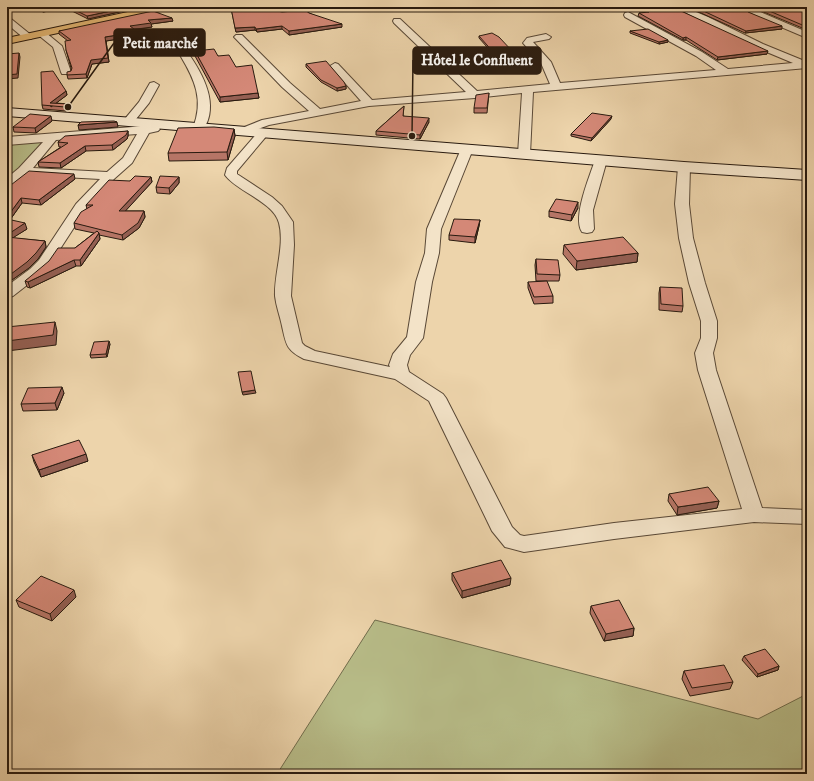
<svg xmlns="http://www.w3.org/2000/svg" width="814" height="781" viewBox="0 0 814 781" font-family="'IM FELL DW Pica',serif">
	<rect width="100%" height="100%" fill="#edd4ab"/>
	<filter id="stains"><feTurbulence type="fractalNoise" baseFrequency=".005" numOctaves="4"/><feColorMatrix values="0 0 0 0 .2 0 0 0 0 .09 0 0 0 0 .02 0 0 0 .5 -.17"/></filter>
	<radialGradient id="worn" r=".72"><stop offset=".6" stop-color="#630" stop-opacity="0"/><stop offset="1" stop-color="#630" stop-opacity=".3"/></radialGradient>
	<g fill="#b8bd89" stroke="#706c4c">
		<polygon points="47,141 7,184 7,144"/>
		<polygon points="375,620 758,719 807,694 807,774 277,774"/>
	</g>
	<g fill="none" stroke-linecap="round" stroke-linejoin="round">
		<g stroke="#594836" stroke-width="2">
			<g id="street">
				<polygon points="684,7 708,17 763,44 807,62 807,68 533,92 530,154 528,157 520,157 518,154 522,93 475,98 369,106 269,125 250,132 242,132 240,130 242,128 262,120 309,111 282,87 236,39 234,37 236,35 242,35 290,83 320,109 361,101 330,66 335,63 338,64 372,100 466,92 394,23 393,21 394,19 400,19 477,91 550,84 541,63 523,43 527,38 546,34 551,37 549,39 533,42 551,62 560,83 716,70 696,56 625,17 624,15 625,13 628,12 702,52 728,69 793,63 757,48 681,12 680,10 681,8"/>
				<polygon points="798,7 807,7 807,12"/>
				<polygon points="751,8 807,32 807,38 748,13 747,11 748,9"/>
				<polygon points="7,17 10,18 31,35 33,37 31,39 25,39 7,24"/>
				<polygon points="42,31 45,32 62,46 71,72 70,74 62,74 61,72 53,47 37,34"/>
				<path d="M185 52 188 53C203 74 220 105 203 130H195L193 128C204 100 195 80 180 55Z"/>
				<polygon points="154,82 159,85 149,103 132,124 124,124 122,122 124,120 139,102 150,83"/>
				<path d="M145 126 158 127 160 129 158 131 149 133 132 163 114 179 86 209 49 266 40 275 13 296 7 298V286L30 269 39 260 76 204 100 179 26 175 12 188 7 189V178L19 168 43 142 7 145V137ZM137 134 123 158 107 172 33 168 56 140Z"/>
				<path d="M263 130 267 131 269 133 237 171V174L272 197 282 206 293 222 294 245 291 296 302 343 305 346 315 351 390 367 389 365 393 354 407 337 416 282 425 253 427 229 461 149 463 146H471L473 149 441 229 439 253 432 282 423 338 410 355 407 365 409 372 443 394 446 398 512 527 520 535 524 536 614 523 742 509 698 370 695 353 701 338V321L689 283 679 238 675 204 678 167 680 164H688L690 167 689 204 693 238 705 283 717 321V338L713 353 716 370 762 508 807 510V524L754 522 614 539 524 552 505 547 492 531 429 401 395 379 304 359C286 350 286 344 282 326 280 316 276 306 275 296 274 274 285 245 279 223 274 202 236 191 225 175L227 168 259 131Z"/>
				<path d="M601 156 605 157 607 160 593 210 594 229 592 232 587 233 582 232C572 217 590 176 595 160L597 157Z"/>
			</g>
		</g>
		<g stroke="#281a0f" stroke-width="2">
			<polygon id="secondary" points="7,108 684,162 807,170 807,180 684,172 7,116"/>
		</g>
		<g stroke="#281a0f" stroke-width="2">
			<polygon id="highway" points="151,7 170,7 165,10 7,44 7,38"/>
		</g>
		<use href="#street" fill="#f3e3c8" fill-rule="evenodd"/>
		<use href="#secondary" fill="#f3e3c8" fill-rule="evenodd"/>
		<use href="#highway" fill="#e6ba76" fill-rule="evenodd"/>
	</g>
	<g fill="#b67566" stroke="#281a0f">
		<polygon points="35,7 137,7 137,8 88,19 66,8 43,12"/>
		<polygon points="690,7 712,7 720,10 748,12 782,29 745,33 690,8"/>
		<polygon points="754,7 794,7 798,10 807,10 807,30 754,8"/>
		<polygon points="231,8 282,12 309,13 342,27 289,35 282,29 257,32 255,30 236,32"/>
		<polygon points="644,11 681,11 767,54 717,60 686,40 683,40 638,16 639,13 644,13"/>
		<polygon points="173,21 151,24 152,27 134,30 144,40 140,46 125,38 106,41 109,62 92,64 87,78 68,79 67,75 71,71 71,68 66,50 68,41 59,34 59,31"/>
		<polygon points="630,31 668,42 659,44 630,33"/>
		<polygon points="479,36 513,52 513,55 495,56 479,38"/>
		<polygon points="195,51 218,56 236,67 258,93 259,98 220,102 195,56"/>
		<polygon points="306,64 346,86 346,89 337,91 321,82 306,67"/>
		<polygon points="66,91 67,95 56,103 69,104 70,108 66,111 43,109 42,105"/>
		<polygon points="489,93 487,113 474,113 474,108"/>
		<polygon points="404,106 403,116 429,122 420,139 376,135 376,131"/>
		<polygon points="611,119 591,141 571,136 571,134"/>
		<polygon points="52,121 36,133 14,132 13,127"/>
		<polygon points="234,129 235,136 228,160 169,161 168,153"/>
		<polygon points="128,131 128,136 127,139 113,150 86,151 61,168 39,167 38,162 61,147 59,147 58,142"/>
		<polygon points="151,177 152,182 125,211 144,211 145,217 139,228 123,240 99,235 100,239 81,266 76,266 30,288 27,287 25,281 75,248 94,233 75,229 74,223 87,209 86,205 130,181"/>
		<polygon points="179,177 179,183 170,194 157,193 156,187"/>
		<polygon points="75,179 41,205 22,203 10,220 27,229 12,238 45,241 46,247 38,259 29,268 12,280 7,278 7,188"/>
		<polygon points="578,208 571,221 549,217 549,211"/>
		<polygon points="480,220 479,226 475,243 449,240 449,235"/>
		<polygon points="564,245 638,253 637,262 576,270 563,254"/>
		<polygon points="536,259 560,275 559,281 536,281 535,265"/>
		<polygon points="528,282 553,296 553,303 534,304 528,288"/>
		<polygon points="660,287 683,306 682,312 659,310 659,293"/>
		<polygon points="110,344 107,357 91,358 90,355"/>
		<polygon points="64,393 57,410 23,411 21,404"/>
		<polygon points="32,455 88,461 41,477 34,462"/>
		<polygon points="669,494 719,501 717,508 677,515 668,501"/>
		<polygon points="452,573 510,585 462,598 452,580"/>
		<polygon points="76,597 52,621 19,607 16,600"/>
		<polygon points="591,606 634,628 633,636 604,641 590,613"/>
		<polygon points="744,656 779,666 778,670 757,677 742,660"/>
		<polygon points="684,671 733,682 730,689 690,696 682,679"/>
	</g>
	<g fill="#945f53" stroke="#281a0f">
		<polygon points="53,7 65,7 66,8 43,12 42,9"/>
		<polygon points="130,7 137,7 137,8 88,19 87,16"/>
		<polygon points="172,18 173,21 151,24 152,27 130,30 130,26 148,20"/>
		<polygon points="342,24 342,27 289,35 289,31"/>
		<polygon points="282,26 282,29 257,32 256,29"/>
		<polygon points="782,26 782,29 745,33 746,31"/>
		<polygon points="255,27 255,30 236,32 235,28"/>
		<polygon points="124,34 125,38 106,41 109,62 92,64 87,78 86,74 91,60 105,37"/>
		<polygon points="143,36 144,40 140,46 139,42"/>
		<polygon points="686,37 686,40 683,40 683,38"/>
		<polygon points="668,40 668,42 659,44 659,42"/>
		<polygon points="768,51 767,54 717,60 718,57"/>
		<polygon points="19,53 20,57 18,78 7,79 7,75"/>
		<polygon points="346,86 346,89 337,91 337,88"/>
		<polygon points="66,91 67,95 51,107 50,103"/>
		<polygon points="258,93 259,98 220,102 220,97"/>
		<polygon points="69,104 70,108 66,111 65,107"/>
		<polygon points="51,116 52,121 36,133 35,128"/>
		<polygon points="612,116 611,119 591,141 592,138"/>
		<polygon points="429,118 429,122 420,139 420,135"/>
		<polygon points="117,122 118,127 79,130 78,125"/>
		<polygon points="234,129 235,136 228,160 227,152"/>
		<polygon points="128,131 128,136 127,139 113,150 112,145"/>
		<polygon points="85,146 86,151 61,168 60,163"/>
		<polygon points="74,174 75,179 41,205 39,200"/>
		<polygon points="151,177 152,182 120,217 119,211"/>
		<polygon points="179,177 179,183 170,194 169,188"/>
		<polygon points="21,198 22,203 7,224 7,217"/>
		<polygon points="578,202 578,208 571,221 572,215"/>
		<polygon points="144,211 145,217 139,228 123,240 122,235"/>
		<polygon points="480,220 479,226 475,243 475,237"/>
		<polygon points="25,223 27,229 11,239 7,239 7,233"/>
		<polygon points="99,233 100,239 81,266 80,260"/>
		<polygon points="45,241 46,247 38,259 29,268 12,280 11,274"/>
		<polygon points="638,253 637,262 576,270 577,261"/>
		<polygon points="74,260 76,266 30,288 28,282"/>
		<polygon points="55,322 57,331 56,345 7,351 7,341"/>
		<polygon points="109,341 110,344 107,357 106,354"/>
		<polygon points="62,387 64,393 57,410 55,403"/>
		<polygon points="255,390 256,393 243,395 242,392"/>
		<polygon points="86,454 88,461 41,477 39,470"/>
		<polygon points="719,501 717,508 677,515 678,507"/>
		<polygon points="511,578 510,585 462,598 462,591"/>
		<polygon points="74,590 76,597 52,621 50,614"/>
		<polygon points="634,628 633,636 604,641 606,634"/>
		<polygon points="779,666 778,670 757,677 758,674"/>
	</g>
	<g fill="#d48877" stroke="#281a0f">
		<polygon points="39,7 53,7 42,9"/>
		<polygon points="69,7 130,7 87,16"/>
		<polygon points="240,7 253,7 263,10 268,9 282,12 305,10 309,13 342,24 289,31 282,26 256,29 255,27 235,28 231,8"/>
		<polygon points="675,7 679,7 681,11 768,51 718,57 686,37 683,38 639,13 649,12 644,11"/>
		<polygon points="695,7 712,7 720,10 742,7 747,7 748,12 782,26 746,31"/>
		<polygon points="760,7 794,7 798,10 805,9 807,10 807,27"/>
		<polygon points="153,11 172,18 148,20 151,23 130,26 143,36 139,42 124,34 105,37 108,58 91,60 86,74 67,75 67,72 71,71 72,68 66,50 65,41 71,40 59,31"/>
		<polygon points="648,29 668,40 659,42 630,31"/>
		<polygon points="492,33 499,37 513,52 495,54 479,36"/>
		<polygon points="214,49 218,56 229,55 236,67 252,65 258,93 220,97 195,51"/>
		<polygon points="19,53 17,74 7,75 7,54"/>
		<polygon points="326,61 344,82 346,86 337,88 321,80 306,64"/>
		<polygon points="53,71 66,91 50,103 69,104 65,107 42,105 41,72"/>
		<polygon points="489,93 487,108 474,108 476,95"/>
		<polygon points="404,106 403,116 429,118 420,135 376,131"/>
		<polygon points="592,113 612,116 592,138 571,134"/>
		<polygon points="30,114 51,116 35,128 13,127"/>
		<polygon points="114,121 117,122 78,125 81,122"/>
		<polygon points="214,127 234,129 227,152 168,153 178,128"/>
		<polygon points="128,131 126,135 112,145 85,146 60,163 38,162 68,143 58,142 65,136"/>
		<polygon points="29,171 74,174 39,200 21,198 7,217 7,188"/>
		<polygon points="135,176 151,177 119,211 144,211 138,223 122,235 74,223 81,212 93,205 86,205 109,180 130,181"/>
		<polygon points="160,176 179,177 169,188 156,187"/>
		<polygon points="556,199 578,202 572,215 549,211"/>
		<polygon points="7,219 25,223 10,233 7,233"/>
		<polygon points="454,219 480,220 475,237 449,235"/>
		<polygon points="97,231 99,233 80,260 74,260 28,282 25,281 49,261 58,248 75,248"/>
		<polygon points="7,237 45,241 36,253 27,262 11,274 7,272"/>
		<polygon points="623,237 638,253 577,261 564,245"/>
		<polygon points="536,259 558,260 560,275 537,274"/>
		<polygon points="547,281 553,296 534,297 528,282"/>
		<polygon points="660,287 682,288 683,306 661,304"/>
		<polygon points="55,322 53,335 7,341 7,327"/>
		<polygon points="109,341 106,354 90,355 94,342"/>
		<polygon points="251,371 255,390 242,392 238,372"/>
		<polygon points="62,387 55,403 21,404 28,388"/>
		<polygon points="79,440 86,454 39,470 32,455"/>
		<polygon points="708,487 719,501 678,507 669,494"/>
		<polygon points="501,560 511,578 462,591 452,573"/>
		<polygon points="41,576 74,590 50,614 16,600"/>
		<polygon points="619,600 634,628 606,634 591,606"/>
		<polygon points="765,649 779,666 758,674 744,656"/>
		<polygon points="724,665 733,682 692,688 684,671"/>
	</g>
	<path fill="none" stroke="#281a0f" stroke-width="1.5" d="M68 107L114 43M412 136L413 60"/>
	<g fill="#281a0f" stroke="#f3e3c8" stroke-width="1.5">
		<circle cx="68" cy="107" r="4"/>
		<circle cx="412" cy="136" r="4"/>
	</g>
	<g fill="#281a0f" stroke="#281a0f" stroke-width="1.5">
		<rect x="114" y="29" width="91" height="27" rx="4"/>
		<rect x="413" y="47" width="128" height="27" rx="4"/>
	</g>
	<g font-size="15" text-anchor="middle" font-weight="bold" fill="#fff">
		<text x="160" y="48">Petit marché</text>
		<text x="477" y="65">Hôtel le Confluent</text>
	</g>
	<rect width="814" height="781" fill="none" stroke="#edd4ab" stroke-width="24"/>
	<rect x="8" y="8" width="798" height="765" fill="none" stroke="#281a0f" stroke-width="2"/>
	<rect x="12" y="12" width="790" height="757" fill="none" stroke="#281a0f"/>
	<rect width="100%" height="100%" filter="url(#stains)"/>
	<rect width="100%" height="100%" fill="url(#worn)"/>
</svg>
